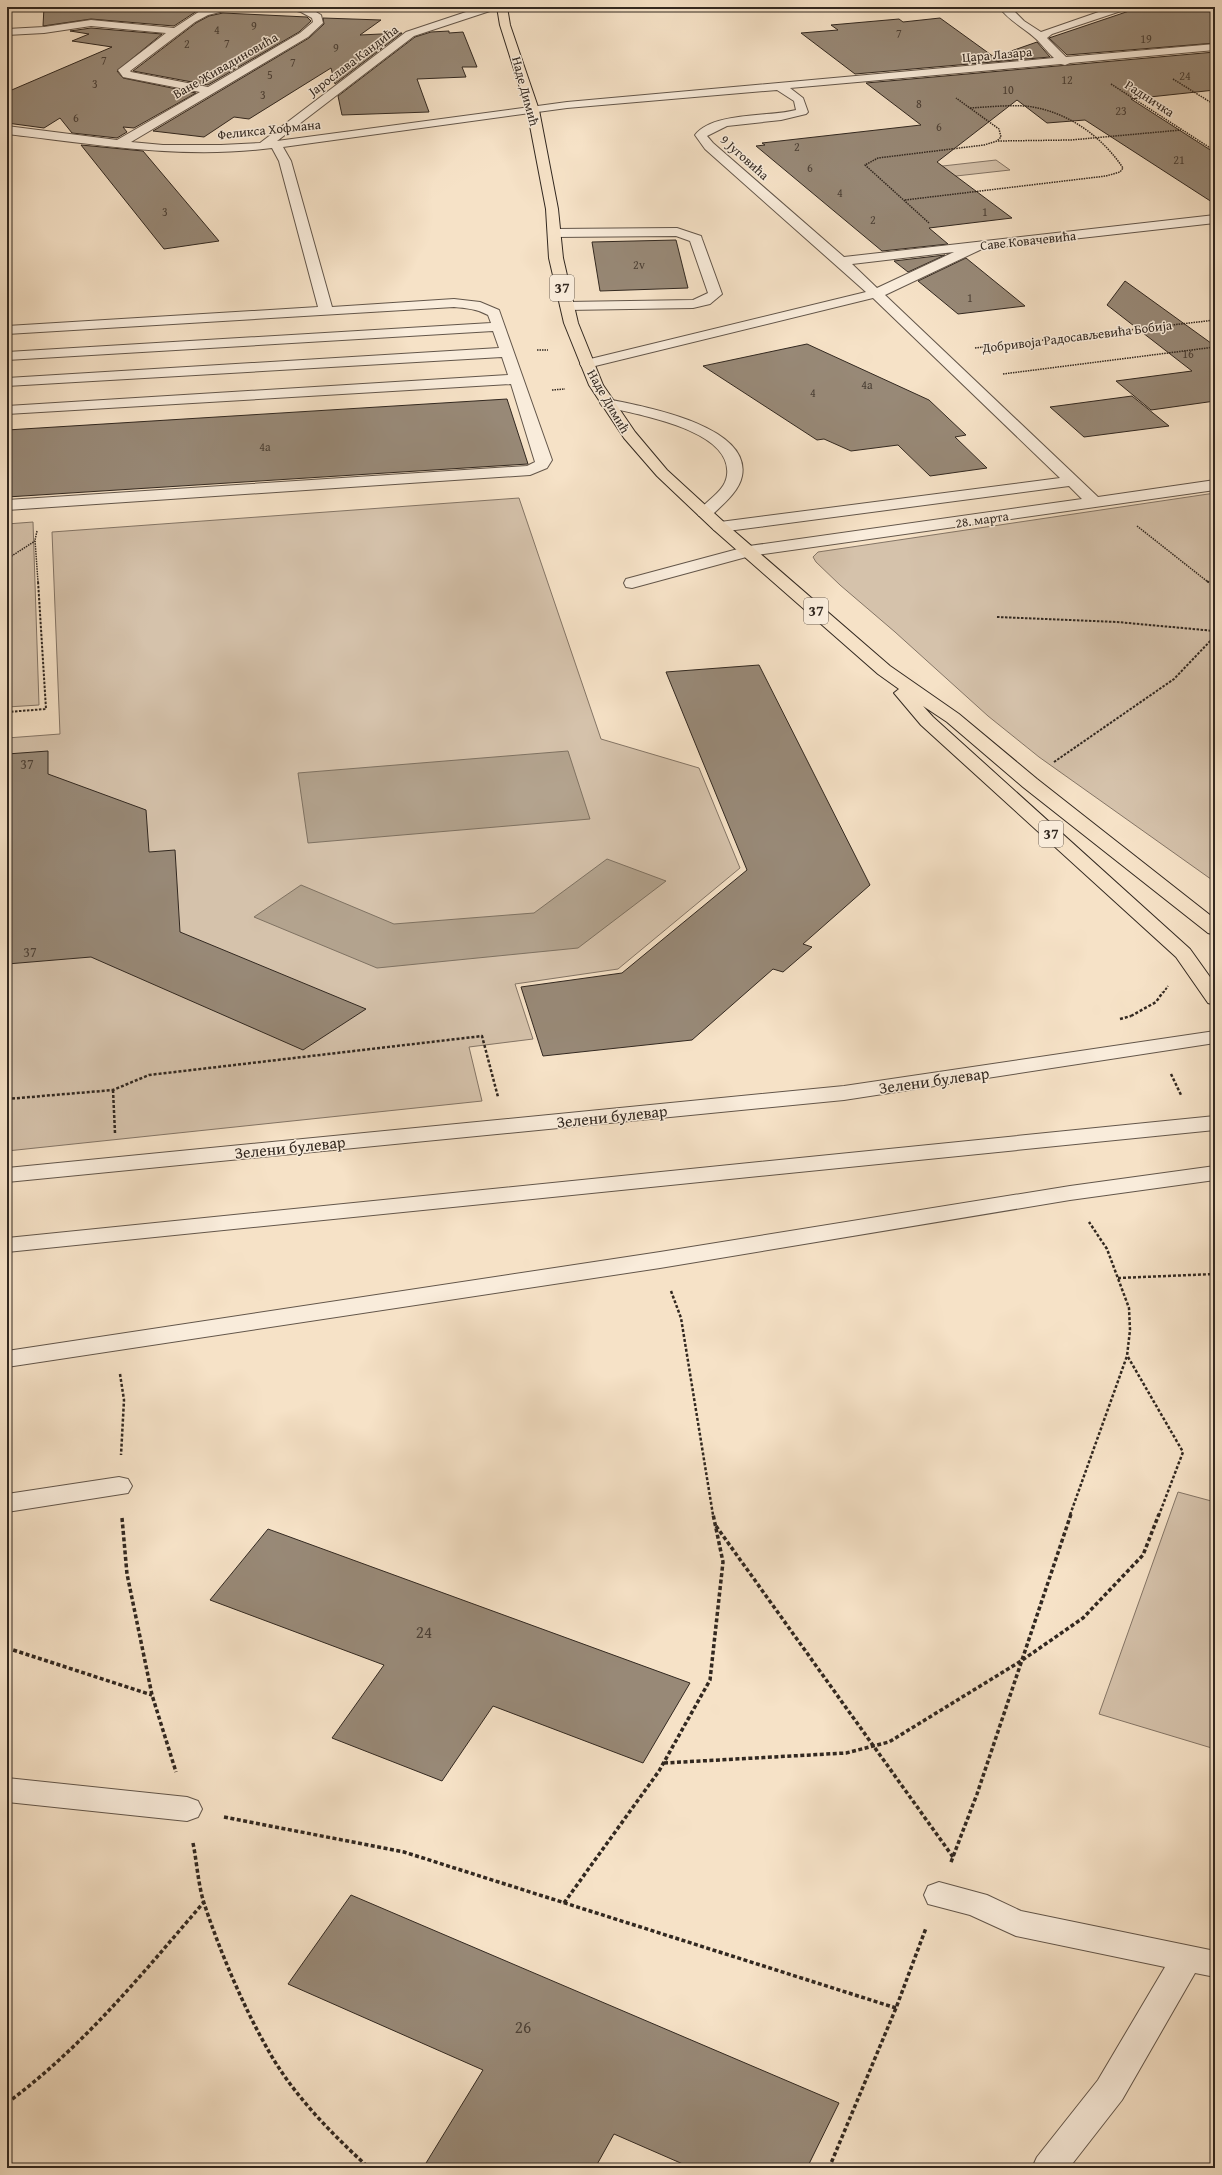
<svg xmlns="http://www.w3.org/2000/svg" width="1222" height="2175" viewBox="0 0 1222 2175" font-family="'Gentium Book Plus',serif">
	<rect width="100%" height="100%" fill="#f6e2c7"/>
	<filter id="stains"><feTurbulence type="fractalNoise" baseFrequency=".005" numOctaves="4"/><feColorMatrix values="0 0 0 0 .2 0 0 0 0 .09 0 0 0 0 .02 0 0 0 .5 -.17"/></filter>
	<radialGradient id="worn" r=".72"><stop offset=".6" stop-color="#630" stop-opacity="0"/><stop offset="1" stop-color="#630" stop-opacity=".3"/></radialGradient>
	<g fill="#d5c2ab" stroke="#847566">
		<polygon points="996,160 1010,170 929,179 916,169"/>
		<polygon points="1215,493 1215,882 1039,757 988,716 895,632 840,585 816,562 813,557 818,552"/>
		<polygon points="519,498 601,739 699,768 740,868 618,969 515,984 533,1039 469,1047 482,1101 7,1151 7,738 60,734 52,532"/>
		<polygon points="33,522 39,705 7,707 7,524"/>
		<polygon points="1178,1492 1215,1502 1215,1749 1099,1714"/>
	</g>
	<g fill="#b3a38e" stroke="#7f7262">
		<polygon points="568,751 590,819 308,843 298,773"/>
		<polygon points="607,859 666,881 578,948 377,968 254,917 301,885 394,924 534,913"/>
	</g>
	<g fill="#988977" stroke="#322820">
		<polygon points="44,7 199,7 190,11 197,11 174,26 91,19 43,26"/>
		<polygon points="1141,7 1190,7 1215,13 1215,43 1067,55 1049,38"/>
		<polygon points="223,13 307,17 311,21 299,32 208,85 133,71 196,23 209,16"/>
		<polygon points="323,18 381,20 360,35 402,33 335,84 331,68 249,119 234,117 204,137 153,131 309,38 324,24"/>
		<polygon points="940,18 994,57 1037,42 1050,57 855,74 801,33 838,30 831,25 899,19 903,22"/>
		<polygon points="91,28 162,34 117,71 123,78 196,93 134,128 123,127 127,132 117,138 72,133 60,118 44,128 7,123 7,92 112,47 72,41 89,34 70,31"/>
		<polygon points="449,31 449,33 463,32 477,67 462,67 466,77 417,79 429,112 342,115 338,96 415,37 431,32"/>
		<polygon points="1215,52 1215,90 1131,99 1215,153 1215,204 1085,120 1047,123 1017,100 937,162 1012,218 929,228 948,244 882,251 756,146 765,145 762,143 921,125 866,83"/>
		<polygon points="81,145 143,151 219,241 164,249"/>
		<polygon points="676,240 688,288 600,291 592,242"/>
		<polygon points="945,255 908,272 894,261"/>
		<polygon points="966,258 1025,306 958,314 918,281"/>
		<polygon points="1125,281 1215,346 1215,401 1151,410 1116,381 1192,371 1107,305"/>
		<polygon points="807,344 929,400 966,435 955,437 987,468 930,476 898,445 851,451 824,439 817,440 703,366"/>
		<polygon points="1132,396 1169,426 1084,437 1050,407"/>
		<polygon points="507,399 528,464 7,497 7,430"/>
		<polygon points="759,665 870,885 803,944 812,947 783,972 773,969 692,1040 543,1056 521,987 622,973 747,870 666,672"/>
		<polygon points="48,751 48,774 146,810 149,852 175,850 180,932 366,1009 303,1050 91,957 7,964 7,754"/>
		<polygon points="268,1529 690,1683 643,1763 493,1706 442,1781 332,1738 384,1665 210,1600"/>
		<polygon points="351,1895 839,2103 807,2168 692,2168 614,2134 595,2168 423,2168 483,2070 288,1984"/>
	</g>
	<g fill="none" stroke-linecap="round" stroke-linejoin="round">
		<g stroke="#63564a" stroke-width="2">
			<g id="minor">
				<path d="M215 7H233L232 9 208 15 195 22 130 71 131 72 208 87 300 33 313 22 312 18 301 12 289 9 288 7H308L321 15 323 23 308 37 131 142 163 145H221L260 143 406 32 481 7H497L496 9 414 36 277 141 567 102 1054 58C1047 52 1041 43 1035 38 1023 27 1009 21 999 7H1010L1024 21 1041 32 1113 7H1128L1127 9 1052 34 1047 38 1066 57 1215 44V50L1070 63 1065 65 1061 64 790 88 803 98 808 112 806 114 781 120 727 126 707 136 713 143 844 257 1215 215V223L982 249 885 295 1098 497 1215 480V490L750 556 632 588 626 587 624 583 626 579 749 546 1082 499 1069 486 720 532 714 530 712 527 714 524 720 522 1060 478 873 298 587 368 582 367 580 364 582 361 866 292 705 149 695 135C712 112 770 117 796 110L794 101 777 90 567 108 283 147 291 161 332 307 454 299 480 302 499 310 552 460 547 468 530 475 7 510V500L527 466 535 462 511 384 7 414V406L508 375 502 357 7 386V378L499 348 493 331 7 360V352L491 323 488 315C477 309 466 308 454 307L7 334V326L318 307 279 161 272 148C182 160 95 144 7 134V126L117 140 200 92 123 77 118 70 166 33 91 26 44 33 7 35V29L44 27 91 20 174 28 200 11ZM954 252 877 288 852 264Z"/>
				<polygon points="677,228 701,236 702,239 722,294 710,304 693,308 567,310 560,306 567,302 693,300 708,293 690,241 676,236 554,237 548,233 554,229"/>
				<path d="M607 399C641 406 752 425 742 476 739 492 722 505 711 516H699L697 513C706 500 725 492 727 475 733 429 634 414 602 406L600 403 602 400Z"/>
				<polygon points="1215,1031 1215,1043 844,1100 7,1182 7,1168 844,1086"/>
				<polygon points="1215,1116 1215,1130 7,1252 7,1238"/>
				<polygon points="1215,1166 1215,1180 1070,1200 660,1268 7,1367 7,1351 660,1252 1070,1186"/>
				<polygon points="119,1477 128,1479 132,1486 128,1493 7,1512 7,1494"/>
				<polygon points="7,1778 187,1797 198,1801 202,1809 198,1817 187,1821 7,1802"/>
				<polygon points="939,1882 987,1895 1021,1911 1215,1951 1215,1977 1195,1973 1122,2100 1069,2168 1032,2168 1037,2157 1098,2080 1165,1967 1016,1936 970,1915 928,1904 924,1895 928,1886"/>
			</g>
		</g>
		<g stroke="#322820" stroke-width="2">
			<polygon id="major" points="497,7 507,7 510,25 539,110 558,209 563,258 578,323 603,385 635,432 667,470 726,524 890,666 959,714 1037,779 1215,919 1215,935 1208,933 1023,787 947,722 923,706 933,717 1190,949 1215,984 1215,1005 1208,1003 1176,957 921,725 894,693 899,689 878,674 714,530 657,476 624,438 589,385 564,323 549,258 546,209 527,110 500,25"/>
		</g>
		<g stroke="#322820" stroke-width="1.5" stroke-dasharray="1.5 1" stroke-linecap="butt">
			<polyline points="1173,79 1215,105"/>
			<polyline points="1111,84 1215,151"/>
			<polyline points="998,141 1071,140 1181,130"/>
			<path d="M905 200 1106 176 1120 172 1123 168C1101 135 1065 110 1025 106 1007 105 988 107 970 108"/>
			<polyline points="929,223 865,165 878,158 984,145 997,141 1001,137 999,129 956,98"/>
			<polyline points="975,348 1215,320"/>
			<polyline points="537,350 548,350"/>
			<polyline points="1003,374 1215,347"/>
			<polyline points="552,390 565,389"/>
			<polyline points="1137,526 1208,582"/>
			<polyline points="37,531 35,540 38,582"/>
			<polyline points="7,559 35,541"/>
		</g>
		<g stroke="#322820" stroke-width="2" stroke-dasharray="2.5 1.5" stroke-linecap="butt">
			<polyline points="1207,581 1215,587"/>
			<polyline points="997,617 1117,622 1215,631"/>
			<polyline points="7,712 46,709 38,581"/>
			<polyline points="1054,762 1174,679 1215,636"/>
			<polyline points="1163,993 1168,986"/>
		</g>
		<g stroke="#322820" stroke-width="2.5" stroke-dasharray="3 2" stroke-linecap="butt">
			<polyline points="1131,1016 1156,1002 1163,992"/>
			<polyline points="1120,1019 1131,1016"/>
			<polyline points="1171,1074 1181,1095"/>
			<polyline points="113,1090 115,1133"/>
			<polyline points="7,1099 113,1090 149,1075 482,1036 498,1097"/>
			<polyline points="1118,1278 1215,1274"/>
			<polyline points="671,1291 681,1318 713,1515"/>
			<polyline points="1128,1357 1183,1452 1159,1515"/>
			<polyline points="120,1374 124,1400 121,1455"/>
			<polyline points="1070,1515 1127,1356 1130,1330 1129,1308 1107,1249 1089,1222"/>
		</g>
		<g stroke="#322820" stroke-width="3.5" stroke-dasharray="4 2.5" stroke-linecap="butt">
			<polyline points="122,1518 127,1574 152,1695 176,1772"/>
			<polyline points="716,1526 953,1857"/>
			<polyline points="7,1648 152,1695"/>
			<polyline points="664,1763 846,1753 889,1742 1021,1661 1083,1618 1143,1555 1159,1514"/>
			<polyline points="224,1817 404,1852 896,2008"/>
			<path d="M193 1843C197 1863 198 1884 204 1903 219 1949 243 2006 267 2048 292 2094 331 2133 369 2168"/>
			<polyline points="951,1862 977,1794 1071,1514"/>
			<polyline points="564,1903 659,1771 710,1680 723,1562 713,1514"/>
			<path d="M7 2103C84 2046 142 1974 204 1902"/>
			<polyline points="829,2168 896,2008 926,1928"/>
		</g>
		<use href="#minor" fill="#f9ecdb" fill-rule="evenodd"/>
		<use href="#major" fill="#f6e2c7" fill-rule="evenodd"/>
	</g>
	<g text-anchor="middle" stroke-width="3" stroke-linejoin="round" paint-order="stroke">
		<g font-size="12" fill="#4c4036">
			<text x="254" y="30">9</text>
			<text x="217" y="34">4</text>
			<text x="899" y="38">7</text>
			<text x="1146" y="43">19</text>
			<text x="187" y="48">2</text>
			<text x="227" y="48">7</text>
			<text x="336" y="52">9</text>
			<text x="104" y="65">7</text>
			<text x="293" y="67">7</text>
			<text x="270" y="79">5</text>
			<text x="1185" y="80">24</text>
			<text x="1067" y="84">12</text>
			<text x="95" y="88">3</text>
			<text x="1008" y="94">10</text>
			<text x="263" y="99">3</text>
			<text x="919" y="108">8</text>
			<text x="1121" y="115">23</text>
			<text x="76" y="122">6</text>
			<text x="939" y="131">6</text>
			<text x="797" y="151">2</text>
			<text x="1179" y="164">21</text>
			<text x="810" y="172">6</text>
			<text x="840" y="197">4</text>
			<text x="165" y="216">3</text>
			<text x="985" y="216">1</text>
			<text x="873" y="224">2</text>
			<text x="639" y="269">2v</text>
			<text x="970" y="302">1</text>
			<text x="1188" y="358">16</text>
			<text x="867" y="389">4a</text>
			<text x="813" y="397">4</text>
			<text x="265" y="451">4a</text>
		</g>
		<g font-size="13" fill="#322820" stroke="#f9ecdb">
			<text transform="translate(997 54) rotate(-5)" y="5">Цара Лазара</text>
			<text transform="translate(353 60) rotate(-37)" y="5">Јарослава Кандића</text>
			<text transform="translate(225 65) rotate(-30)" y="5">Ване Живадиновића</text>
			<text transform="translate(526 91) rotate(75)" y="5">Наде Димић</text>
			<text transform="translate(1150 98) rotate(33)" y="5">Радничка</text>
			<text transform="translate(269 129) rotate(-6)" y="5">Феликса Хофмана</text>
			<text transform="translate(745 157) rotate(42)" y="5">9 Југовића</text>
			<text transform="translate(1028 240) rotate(-6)" y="5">Саве Ковачевића</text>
			<text transform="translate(1077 336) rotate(-7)" y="5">Добривоја Радосављевића Бобија</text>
			<text transform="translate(609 401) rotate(60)" y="5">Наде Димић</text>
			<text transform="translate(982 519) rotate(-8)" y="5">28. марта</text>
		</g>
		<g font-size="14" fill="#4c4036">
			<text x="27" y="769">37</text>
			<text x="30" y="957">37</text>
		</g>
		<g fill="#f9ecdb" stroke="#6e6358" stroke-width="1">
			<rect x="550" y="275" width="24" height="26" rx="3"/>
			<rect x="804" y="598" width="24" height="26" rx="3"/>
			<rect x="1039" y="821" width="24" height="26" rx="3"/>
		</g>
		<g font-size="15" font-weight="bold" fill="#322820">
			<text x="562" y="293">37</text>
			<text x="816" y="616">37</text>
			<text x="1051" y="839">37</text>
		</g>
		<g font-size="16" fill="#322820" stroke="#f9ecdb">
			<text transform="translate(934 1080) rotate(-8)" y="6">Зелени булевар</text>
			<text transform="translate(612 1116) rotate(-6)" y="6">Зелени булевар</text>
			<text transform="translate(290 1147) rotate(-6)" y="6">Зелени булевар</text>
		</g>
		<g font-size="17" fill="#4c4036">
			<text x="424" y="1638">24</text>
			<text x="523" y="2033">26</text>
		</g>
	</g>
	<rect width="1222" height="2175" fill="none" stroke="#f6e2c7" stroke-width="24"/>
	<rect x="8" y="8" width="1206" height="2159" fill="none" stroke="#322820" stroke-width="2"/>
	<rect x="12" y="12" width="1198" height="2151" fill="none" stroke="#322820"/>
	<rect width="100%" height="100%" filter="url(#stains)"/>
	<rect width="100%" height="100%" fill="url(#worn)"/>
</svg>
